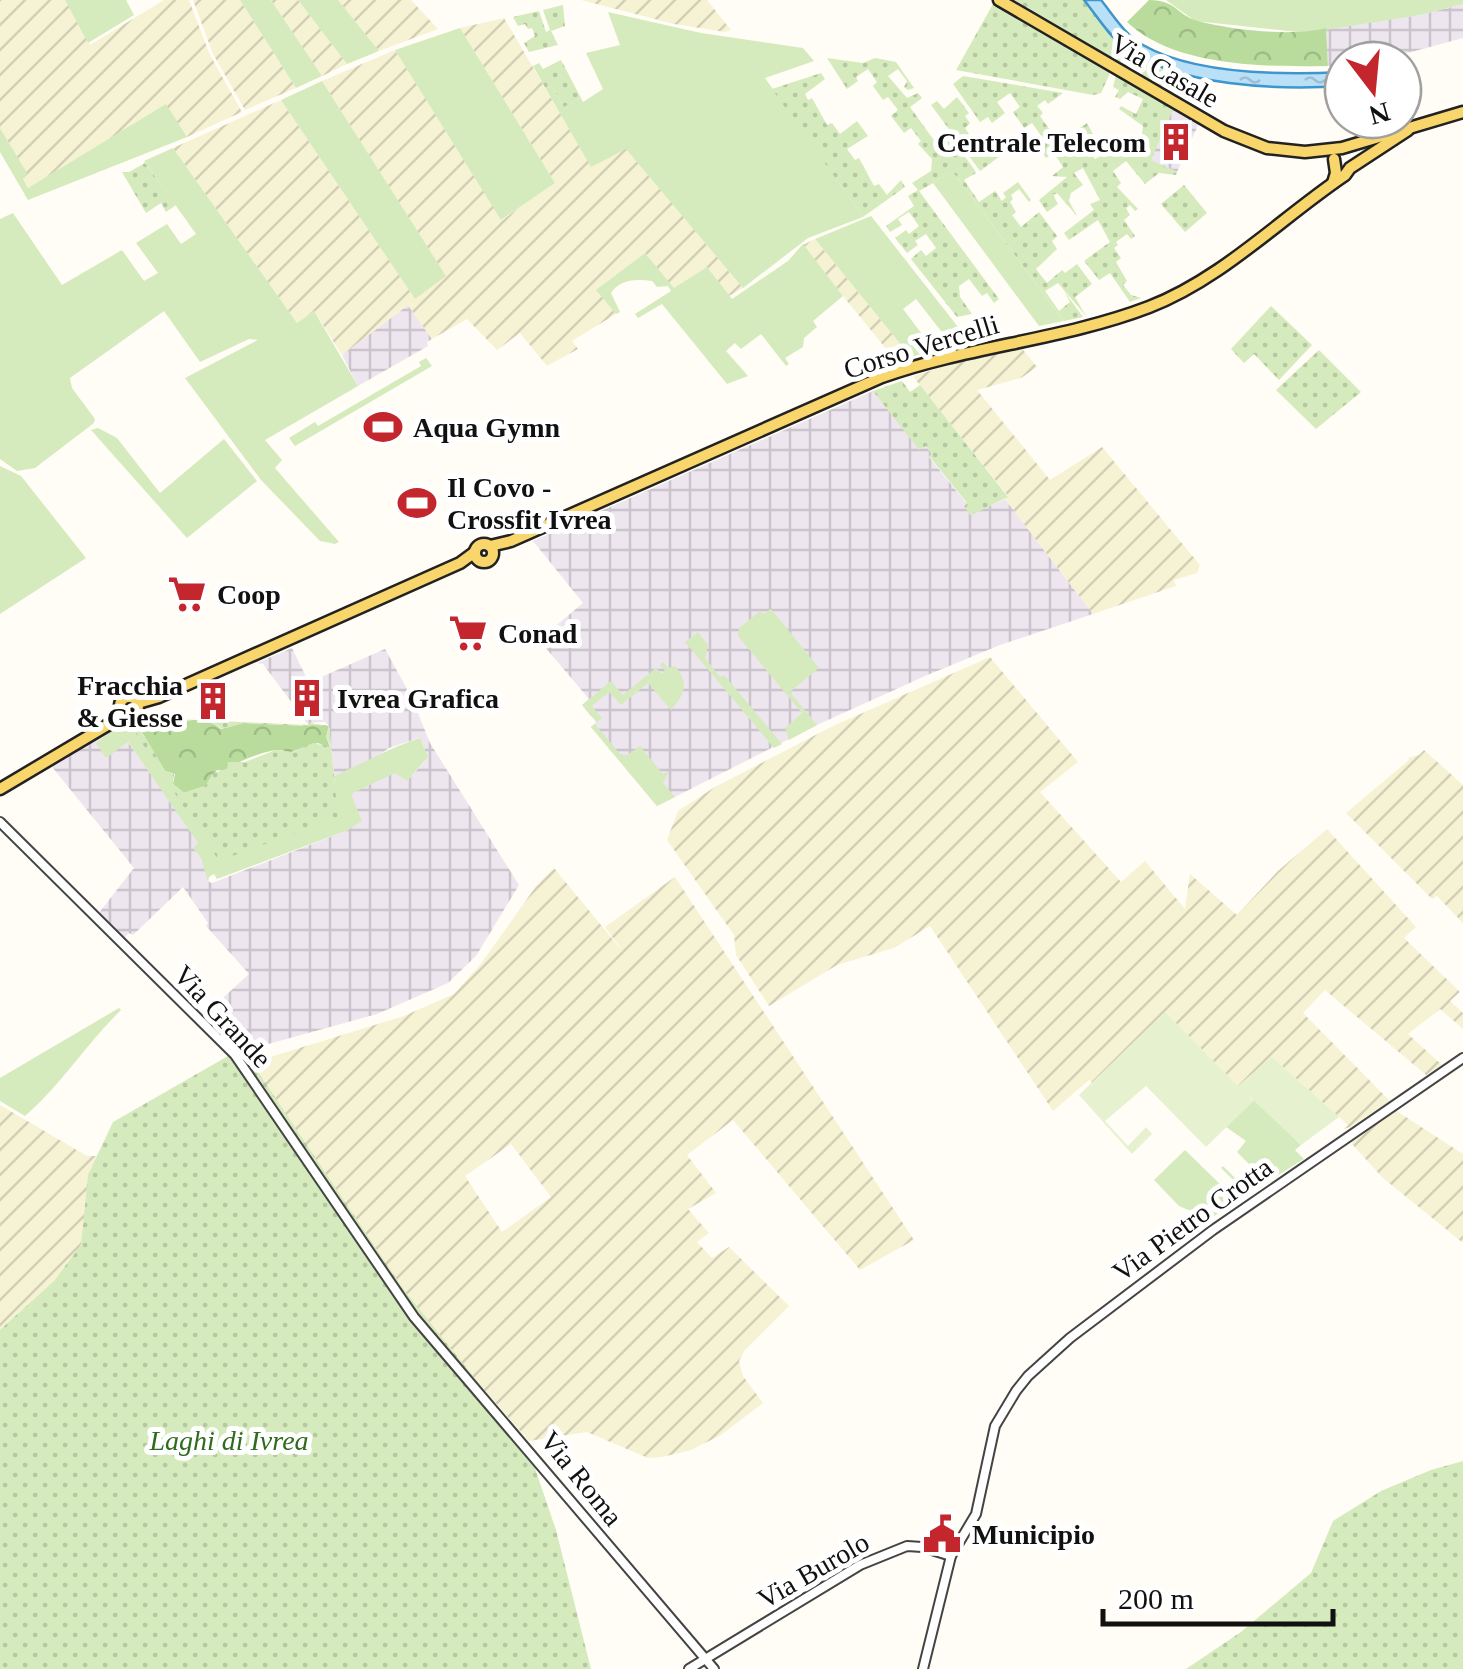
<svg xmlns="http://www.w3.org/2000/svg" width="1463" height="1669" viewBox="0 0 1463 1669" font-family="'Times New Roman',serif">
	<defs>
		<pattern id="industrial-grid" width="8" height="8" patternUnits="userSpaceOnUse" patternTransform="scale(2.5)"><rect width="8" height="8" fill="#eee6ef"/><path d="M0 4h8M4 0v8" fill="none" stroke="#cbc4cc"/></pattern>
		<pattern id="farmland-furrows" width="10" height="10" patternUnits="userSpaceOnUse" patternTransform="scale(2.5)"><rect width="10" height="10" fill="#f6f3d4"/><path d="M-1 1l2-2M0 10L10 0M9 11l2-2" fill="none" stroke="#d2cfb5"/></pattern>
		<pattern id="forest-crowns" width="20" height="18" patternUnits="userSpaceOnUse" patternTransform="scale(2.5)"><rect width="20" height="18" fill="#b9dc9c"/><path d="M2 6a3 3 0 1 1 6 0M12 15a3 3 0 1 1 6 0" fill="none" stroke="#9ebc85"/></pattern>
		<pattern id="park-dots" width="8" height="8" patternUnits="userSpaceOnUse" patternTransform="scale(2.5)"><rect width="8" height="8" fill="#d5ebbd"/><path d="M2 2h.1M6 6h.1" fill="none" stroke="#b6c8a1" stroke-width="1.8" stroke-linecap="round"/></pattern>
		<pattern id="water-ripples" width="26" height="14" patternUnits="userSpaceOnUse" patternTransform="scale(2.5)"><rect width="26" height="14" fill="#b9e0f7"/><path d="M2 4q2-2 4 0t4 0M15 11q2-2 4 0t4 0" fill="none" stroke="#9ebfd3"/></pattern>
	</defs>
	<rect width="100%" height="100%" fill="#fffdf5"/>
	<g fill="url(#industrial-grid)">
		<polygon points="1463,4 1463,38 1415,51 1374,60 1343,60 1343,66 1328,66 1326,28 1420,15"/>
		<polygon points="1173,109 1199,123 1177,172 1150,160"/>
		<polygon points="408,305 432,339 427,342 428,346 358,386 342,355"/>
		<polygon points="873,391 919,449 925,445 932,454 929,457 967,504 970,515 1005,499 1093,614 1000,645 925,676 817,725 657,806 591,727 596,722 582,705 589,699 539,640 583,603 533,541"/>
		<polygon points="292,648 310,685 319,681 319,678 385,649 412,698 430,743 519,885 476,956 448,983 377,1014 247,1050 229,1044 200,1019 249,974 206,926 208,923 183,887 133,935 129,933 125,937 126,942 98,914 134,868 52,767 117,727 190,829 199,843 194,848 201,858 209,882 212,883 348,830 355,810 350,794 395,772 407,781 426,760 424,747 419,738 389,748 372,760 334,776 329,726 325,722 307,723 263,664 257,663"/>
	</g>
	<g fill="url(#farmland-furrows)" fill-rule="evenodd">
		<polygon points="0,0 65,0 90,45 164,0 189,0 210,55 242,112 187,137 166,105 28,188 23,179 26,172 0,128"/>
		<polygon points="193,0 240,0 296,88 245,110 213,54"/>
		<polygon points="271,0 298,0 347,64 322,76"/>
		<polygon points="338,0 411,0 438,29 379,51"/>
		<polygon points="581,0 707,0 731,30 725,32 674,24"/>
		<polygon points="504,18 591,166 626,148 743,288 729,296 707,267 674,289 645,253 597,290 616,314 572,341 578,349 547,366 520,333 497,350 467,319 432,339 408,305 342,355 314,311 297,323 173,148 281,100 415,299 445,275 322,81 395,50 502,220 555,183 460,28"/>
		<polygon points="815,239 911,357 896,361 843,296 803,245"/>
		<polygon points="1020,346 1037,367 1021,378 977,390 1050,480 1102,447 1200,565 1197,573 1174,580 1176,586 1093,614 1005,499 1008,496 915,379 914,376 961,361"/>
		<polygon points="990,657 1078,762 1040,792 1121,882 1145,861 1185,909 1190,874 1237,915 1278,871 1327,829 1416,927 1404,938 1460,992 1450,1001 1463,1013 1463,1029 1440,1009 1408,1034 1442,1065 1426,1075 1325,990 1303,1013 1390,1101 1350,1127 1344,1129 1348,1125 1272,1057 1238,1086 1165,1012 1092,1083 1089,1080 1053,1111 930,926 894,948 837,965 769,1006 736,955 734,935 667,840 678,811 715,787 833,726"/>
		<polygon points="1424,750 1463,785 1463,923 1437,896 1432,899 1346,813 1409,760 1408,758 1419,755"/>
		<path d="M554 868 624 953 605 927 675 877 914 1240 860 1270 733 1120 687 1155 716 1193 688 1209 709 1233 697 1242 712 1258 729 1247 789 1306 744 1351 739 1361 743 1376 763 1403 721 1435 691 1450 662 1457 648 1458 587 1432 529 1441 414 1309 251 1063 404 1016 454 994 480 965 537 885ZM511 1144 551 1197 502 1232 465 1176Z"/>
		<polygon points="0,1105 87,1156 96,1156 83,1241 70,1264 0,1339"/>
		<polygon points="1395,1110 1463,1154 1463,1243 1383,1178 1352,1144 1352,1139"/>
	</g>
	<g fill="#d5ebbd">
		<polygon points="65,0 126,0 134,15 88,43"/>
		<polygon points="240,0 271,0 322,76 296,88"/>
		<polygon points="298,0 338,0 379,51 347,64"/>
		<polygon points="1166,0 1463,0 1463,4 1420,15 1306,33 1195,21"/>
		<polygon points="608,12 701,33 803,48 814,61 765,78 863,217 808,238 743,288 626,149 591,167 546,89 552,86 564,107 581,98 583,102 603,89 586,53 620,45"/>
		<polygon points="460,28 555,183 501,220 395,50"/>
		<polygon points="322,81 446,276 415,299 281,100"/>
		<polygon points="166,104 187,137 28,200 0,152 0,128 27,173 23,179 28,188"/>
		<polygon points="173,148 297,323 314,311 358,386 265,440 282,460 275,468 339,542 335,544 320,541 261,480 185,378 258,340 249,339 200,362 164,311 70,378 72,388 95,419 94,423 35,468 17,471 0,459 0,219 13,213 62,285 122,250 144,281 158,273 136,243 167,224 181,244 196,234 144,161"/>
		<polygon points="953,172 1064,321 1039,326 933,183"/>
		<polygon points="871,216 969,341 952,345 916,299 903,309 934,350 911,357 815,239"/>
		<path d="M803 244 843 296 813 321 817 327 804 338 803 347 785 358 789 364 786 366 761 334 741 349 735 343 726 351 748 376 727 384 662 304 638 318 635 314 671 291 668 286 657 287 652 281C636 279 620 279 611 293L620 312 616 314 596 290 645 253 674 288 707 267 732 299 788 261Z"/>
		<polygon points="426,358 432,366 295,446 289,438 315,422 318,426 421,366 419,362"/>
		<polygon points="98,428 117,438 160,493 224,439 257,481 187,538 91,430"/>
		<polygon points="0,466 21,476 86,558 0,614"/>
		<polygon points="771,609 819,668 790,692 817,725 789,740 785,728 802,713 738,636 739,628 760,611 763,614"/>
		<polygon points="698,632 708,645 705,658 720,677 724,675 782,744 774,748 685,642"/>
		<path d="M663 662 668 668 675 666C690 684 685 694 671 710L648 683 621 705 609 692 592 706 602 718 597 722 582 705 611 681 623 695 656 668 662 674 665 671 660 665Z"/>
		<path d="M127 720 186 807 337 817 334 776C364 763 389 748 420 738L428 757 407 781 395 773 351 794 362 821 348 830 217 879 214 874 209 877 208 882 201 858 193 848 198 843 128 742 106 758 96 743Z"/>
		<polygon points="595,724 620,754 627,755 640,746 663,774 669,771 663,783 675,797 657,806 591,727"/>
		<path d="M119 1008 121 1010C86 1044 62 1084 25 1116L0 1101V1078Z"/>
		<polygon points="1254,1100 1301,1145 1295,1150 1304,1159 1248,1194 1221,1168 1223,1166 1247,1190 1261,1176 1237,1152 1246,1141 1226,1127"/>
		<polygon points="1185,1150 1224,1188 1230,1187 1226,1191 1231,1195 1227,1199 1231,1204 1210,1219 1179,1206 1154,1180"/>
	</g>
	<g fill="url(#forest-crowns)">
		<path d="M1149 0C1177 0 1176 15 1198 21 1232 30 1292 37 1326 28L1328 66C1266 67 1174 67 1127 22Z"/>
		<path d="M166 720 172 726C186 717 210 718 221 729L243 723 309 726 308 723 329 726 326 737 331 749 318 743C309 745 302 748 294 751 281 756 291 750 278 750 266 750 231 764 224 771L217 770 205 786 184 793 173 784 175 774 165 771 136 722 162 731 163 722Z"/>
	</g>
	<g fill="url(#park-dots)" fill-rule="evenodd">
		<path d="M1007 0H1084C1108 31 1131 58 1170 69L1160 88 1142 75 1143 68 1135 64 1124 67Z"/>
		<polygon points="993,4 1111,71 1101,93 1093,95 956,70"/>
		<polygon points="563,5 565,26 551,31 558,45 529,52 524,43 535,36 532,28 528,29 525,24 518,26 513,17 539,11 546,32 550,30 543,10"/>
		<polygon points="827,58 863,63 875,58 896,62 914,88 908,90 904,87 907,81 898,69 888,76 907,98 918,93 922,98 910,107 933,139 946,131 974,169 976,173 964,180 979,202 995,191 1002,201 1006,197 1003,193 1018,182 1031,200 1029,202 1019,189 1011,195 1013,199 1010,202 1016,212 1012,215 1021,227 1039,212 1057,236 1052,241 1057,249 1036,269 1047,283 1062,270 1065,273 1077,264 1092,284 1075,297 1086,316 1058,283 1045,291 1059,311 1070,302 1064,291 1083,317 1064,321 953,172 919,191 999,299 994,303 987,293 982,296 969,279 959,286 960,297 972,314 957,317 911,259 921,250 926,256 936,248 926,234 915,241 918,245 907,253 895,238 906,230 909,234 919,226 909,212 898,219 902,225 890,232 886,226 914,206 908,196 918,190 912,183 931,171 932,159 918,144 921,141 911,128 904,133 891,116 898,110 888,97 883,100 873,86 877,82 868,69 856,77 858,81 847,89"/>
		<polygon points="561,60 581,98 564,107 552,86 546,89 533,66 539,63 543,69"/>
		<polygon points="821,73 825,79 805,94 808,100 812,98 827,125 832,123 840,134 857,121 868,136 847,149 855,160 859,158 874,186 879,184 887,195 901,180 905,187 863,217 772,89"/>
		<polygon points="1116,75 1173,109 1151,160 1177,172 1176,175 1159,173 1145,184 1126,161 1113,171 1121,183 1117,187 1138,209 1135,211 1130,205 1126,208 1130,215 1124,220 1135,236 1131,239 1127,234 1116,242 1118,245 1114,248 1121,258 1116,262 1127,281 1123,285 1131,295 1141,298 1130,302 1110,273 1099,280 1084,261 1110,242 1098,220 1069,240 1064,233 1094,210 1090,204 1100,200 1083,168 1074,173 1083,185 1071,193 1069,201 1077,216 1057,193 1053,195 1058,204 1047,212 1039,200 1067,177 1052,176 1063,167 1054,153 1046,158 1035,142 1042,137 1032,123 1024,128 1013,112 1020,107 1010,93 997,102 1005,113 992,123 988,117 980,122 953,84 963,76 1063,93 1048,104 1045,100 1037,106 1043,113 1040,116 1059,143 1087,123 1093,134 1084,142 1095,159 1120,145 1145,157 1149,139 1142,134 1143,126 1119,109 1121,106 1136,114 1143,99 1128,92 1120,99 1115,97 1119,90 1113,87"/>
		<polygon points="957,97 969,113 965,116 970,123 965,128 971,137 979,135 970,145 972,149 990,136 1004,153 980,171 931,105 937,101 944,109"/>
		<polygon points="145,163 176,205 166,212 161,203 146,213 122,172 129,172"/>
		<polygon points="1184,185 1207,213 1185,232 1161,204"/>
		<polygon points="1271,306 1312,345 1279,380 1254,354 1244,363 1231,349"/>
		<polygon points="1319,350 1361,392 1316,429 1276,390"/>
		<polygon points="902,381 910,392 920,385 1008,497 971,515 964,507 967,503 929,456 932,454 926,446 919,450 873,391"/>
		<path d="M134 717 329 726 338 817 219 861 127 720ZM166 720 171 726C186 718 209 717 222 729L243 723 310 726 309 723 329 726 326 737 331 747 313 743 293 752 276 750 245 762H228L227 769 213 773 205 786 184 793 173 784 174 774 165 771 136 722 162 731 163 722Z"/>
		<polygon points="242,1048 404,1290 526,1442 556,1530 591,1669 0,1669 0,1330 54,1281 81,1245 88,1175 113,1122"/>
		<polygon points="1463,1461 1463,1669 1186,1669 1241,1632 1311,1573 1333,1521 1381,1491 1431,1470"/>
	</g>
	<polygon fill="#e6f2cf" points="1165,1012 1238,1086 1272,1057 1339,1117 1301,1145 1249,1096 1253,1101 1206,1147 1146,1086 1105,1121 1128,1146 1146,1127 1152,1134 1132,1154 1079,1095"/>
	<path fill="url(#water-ripples)" stroke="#3f96cf" stroke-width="2.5" d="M1084 0H1101C1114 16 1125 35 1143 45 1195 75 1284 75 1343 72V86C1279 90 1177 87 1124 47 1108 35 1097 16 1084 0Z"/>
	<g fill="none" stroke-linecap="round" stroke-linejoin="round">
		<g stroke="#444" stroke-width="12">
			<g id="minor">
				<polyline points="0,822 235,1055 414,1317 714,1669"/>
				<polyline points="689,1669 860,1565 907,1546 922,1547 951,1556"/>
				<polyline points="923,1669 951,1556 976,1514 995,1426 1016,1391 1028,1376 1070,1338 1213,1230 1463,1058"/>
			</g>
		</g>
		<g stroke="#222" stroke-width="15">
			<g id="major">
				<polyline points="999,0 1224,131 1267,148 1305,152 1342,148 1463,112"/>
				<polyline points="1333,183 1336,173 1334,159"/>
				<circle cx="484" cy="553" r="9"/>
				<path d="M490 546 511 541 882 377C969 346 1063 340 1149 307 1222 279 1281 218 1345 175L1350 168 1408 130"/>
				<circle cx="129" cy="706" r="9"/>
				<polyline points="138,703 159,697 460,563 475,552"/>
				<polyline points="0,789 111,723 121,711"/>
			</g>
		</g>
		<use href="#minor" stroke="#fff" stroke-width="8"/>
		<use href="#major" stroke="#f9d66b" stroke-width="10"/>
	</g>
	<defs>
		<g id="building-bare" transform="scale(3)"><path d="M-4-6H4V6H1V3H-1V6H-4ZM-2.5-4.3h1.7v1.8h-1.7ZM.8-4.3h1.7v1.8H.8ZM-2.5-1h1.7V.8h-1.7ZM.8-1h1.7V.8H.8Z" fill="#c4262e" stroke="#fff" stroke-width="2.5" paint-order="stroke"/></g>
		<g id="stadium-bare" transform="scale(3)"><path d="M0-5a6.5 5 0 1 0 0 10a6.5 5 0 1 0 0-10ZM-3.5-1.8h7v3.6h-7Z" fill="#c4262e" stroke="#fff" stroke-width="2.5" paint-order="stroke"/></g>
		<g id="supermarket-bare" transform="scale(3)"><path d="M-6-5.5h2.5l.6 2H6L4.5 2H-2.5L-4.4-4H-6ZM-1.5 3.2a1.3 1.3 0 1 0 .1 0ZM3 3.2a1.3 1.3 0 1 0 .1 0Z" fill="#c4262e" stroke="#fff" stroke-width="2.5" paint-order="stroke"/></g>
		<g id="civic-bare" transform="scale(3)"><path d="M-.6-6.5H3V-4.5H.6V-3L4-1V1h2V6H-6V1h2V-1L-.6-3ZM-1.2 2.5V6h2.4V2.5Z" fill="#c4262e" stroke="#fff" stroke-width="2.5" paint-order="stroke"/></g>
	</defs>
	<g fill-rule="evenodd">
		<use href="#building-bare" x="1176" y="142"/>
		<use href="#stadium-bare" x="383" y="427"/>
		<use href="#stadium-bare" x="417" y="503"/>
		<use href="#supermarket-bare" x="187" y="594"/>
		<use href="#supermarket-bare" x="468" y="633"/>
		<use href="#building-bare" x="307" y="698"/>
		<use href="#building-bare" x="213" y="701"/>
		<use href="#civic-bare" x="942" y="1534"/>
	</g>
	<g text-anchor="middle" stroke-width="10" stroke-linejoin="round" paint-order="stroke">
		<g font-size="28" fill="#111" stroke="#fff">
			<text transform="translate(1165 70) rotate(30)" y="10">Via Casale</text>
			<text transform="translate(921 346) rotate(-17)" y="10">Corso Vercelli</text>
			<text transform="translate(223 1016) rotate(47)" y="10">Via Grande</text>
			<text transform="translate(1192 1219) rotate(-36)" y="10">Via Pietro Crotta</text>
			<text transform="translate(582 1478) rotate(51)" y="10">Via Roma</text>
			<text transform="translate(813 1570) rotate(-30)" y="10">Via Burolo</text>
		</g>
		<g font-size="28" font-weight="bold" fill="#111" stroke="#fff" text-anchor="start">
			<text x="1146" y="152" text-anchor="end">Centrale Telecom</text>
			<text x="413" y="437">Aqua Gymn</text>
			<text x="447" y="497">Il Covo -<tspan x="447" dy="32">Crossfit Ivrea</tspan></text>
			<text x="217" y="604">Coop</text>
			<text x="498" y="643">Conad</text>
			<text x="183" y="695" text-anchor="end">Fracchia<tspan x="183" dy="32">&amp; Giesse</tspan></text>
			<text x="337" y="708">Ivrea Grafica</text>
			<text x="972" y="1544">Municipio</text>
		</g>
		<g font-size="28" font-style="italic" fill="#2f6b1f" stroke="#fff">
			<text x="229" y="1450">Laghi di Ivrea</text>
		</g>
	</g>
	<g transform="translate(1373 90) rotate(164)"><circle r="48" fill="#ffffff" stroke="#a0a0a0" stroke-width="2.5"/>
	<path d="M0-8L18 38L0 25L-18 38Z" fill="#c4262e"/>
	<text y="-15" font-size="28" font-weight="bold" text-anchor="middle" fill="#111111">N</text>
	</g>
	<path d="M1103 1609v15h230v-15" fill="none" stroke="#111111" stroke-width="5"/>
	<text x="1118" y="1609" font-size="30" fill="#111111" stroke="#ffffff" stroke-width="8" paint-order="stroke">200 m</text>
</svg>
